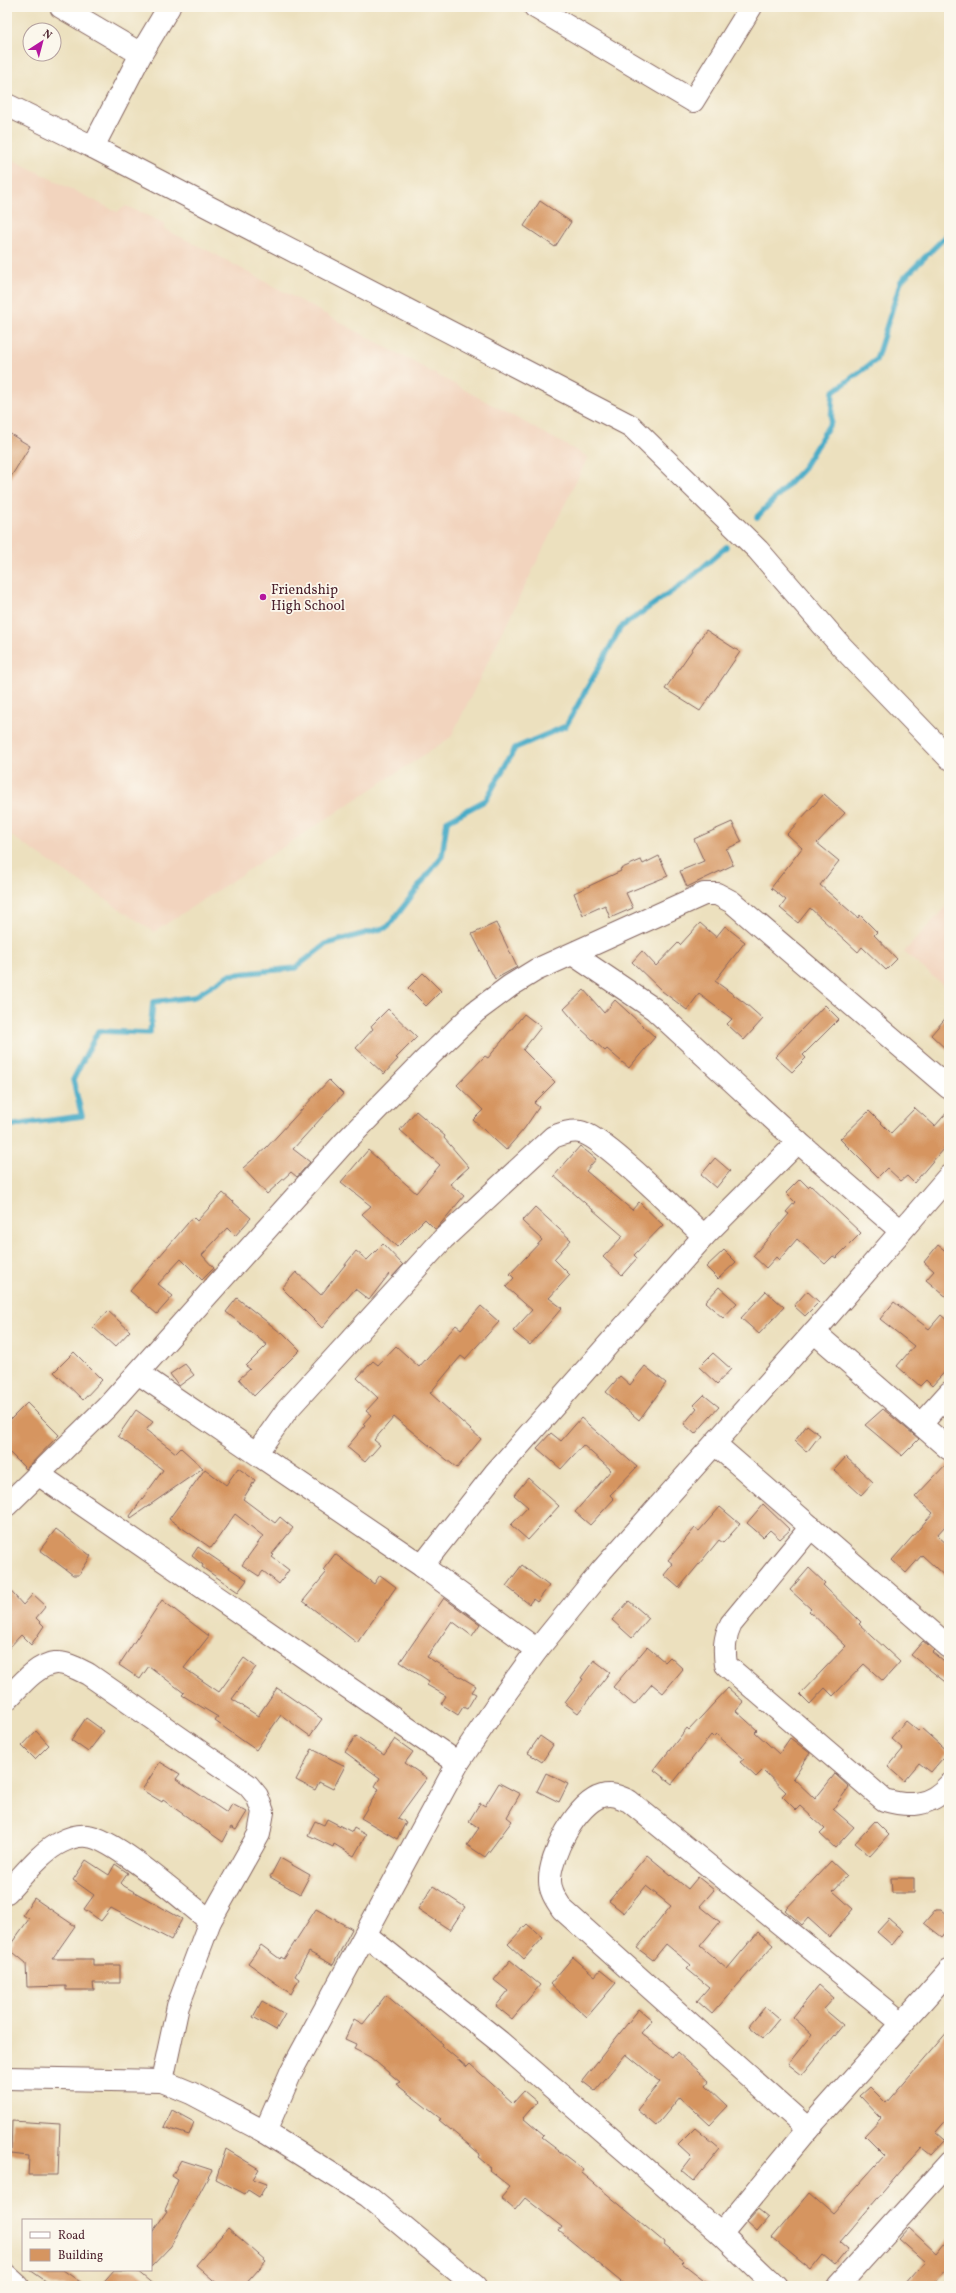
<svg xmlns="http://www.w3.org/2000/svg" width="956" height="2293" viewBox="0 0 956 2293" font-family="Vollkorn,serif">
	<rect width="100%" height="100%" fill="#fbf7ec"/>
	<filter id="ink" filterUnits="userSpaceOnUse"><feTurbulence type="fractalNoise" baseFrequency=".025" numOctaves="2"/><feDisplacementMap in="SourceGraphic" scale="8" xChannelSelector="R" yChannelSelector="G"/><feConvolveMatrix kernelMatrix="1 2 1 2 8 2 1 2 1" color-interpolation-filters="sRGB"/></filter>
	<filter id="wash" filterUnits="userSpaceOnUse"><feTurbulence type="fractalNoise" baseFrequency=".012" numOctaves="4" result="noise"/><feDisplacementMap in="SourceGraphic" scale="16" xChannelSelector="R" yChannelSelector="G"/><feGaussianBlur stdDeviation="0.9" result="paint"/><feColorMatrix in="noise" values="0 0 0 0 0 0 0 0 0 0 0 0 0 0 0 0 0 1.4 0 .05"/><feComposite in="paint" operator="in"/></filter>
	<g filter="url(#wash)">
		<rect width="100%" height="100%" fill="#ece0be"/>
		<g fill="#f2d4be">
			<polygon points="7,157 117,212 126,206 164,223 164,229 211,252 588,457 451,737 154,932 7,833"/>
			<polygon points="949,903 949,990 904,952"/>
		</g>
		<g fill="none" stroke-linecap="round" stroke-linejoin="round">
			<g stroke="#47abc7" stroke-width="5.5">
				<polyline points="757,517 802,470 831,422 833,392 876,360 901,281 949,233"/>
				<polyline points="7,1126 82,1116 73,1080 98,1031 150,1033 153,1002 194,997 229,975 295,968 326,944 388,927 442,856 447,821 486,800 515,748 566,726 621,627 688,580 726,547"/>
			</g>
		</g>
		<g id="blocks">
			<g fill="#d69560">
				<polygon points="540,201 571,222 555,247 524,226"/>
				<polygon points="7,432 30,446 7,483"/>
				<polygon points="706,630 740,652 700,711 665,689"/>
				<polygon points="824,794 845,813 817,843 839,861 820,885 858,918 860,915 877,932 874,935 897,959 886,970 862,947 858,952 810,908 798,923 780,908 786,900 771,888 802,848 787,834"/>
				<polygon points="732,822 742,842 726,849 733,865 687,887 680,871 704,861 694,839"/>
				<polygon points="659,856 668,876 626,893 633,908 610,918 605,905 583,915 574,893 621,871 620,869 641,860 643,864"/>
				<polygon points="496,923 517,967 495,979 472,934"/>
				<polygon points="700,923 716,937 725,926 745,942 715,981 746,1004 763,1019 744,1040 727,1024 732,1019 699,994 687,1010 662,991 632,962 642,951 656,966 678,943 680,945"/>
				<polygon points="423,973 441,991 426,1006 408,988"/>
				<polygon points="584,990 604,1013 615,1000 655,1037 629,1068 607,1049 605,1051 580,1028 564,1009"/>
				<polygon points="825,1005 839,1019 803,1055 806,1058 792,1072 775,1057"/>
				<polygon points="388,1009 417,1037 396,1058 398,1059 384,1074 356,1048 373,1029 371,1026"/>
				<polygon points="524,1014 541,1027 523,1050 555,1082 534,1103 539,1107 524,1129 506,1150 473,1120 483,1110 457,1085 485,1056 488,1058"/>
				<polygon points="949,1014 949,1052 931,1035"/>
				<polygon points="329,1080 343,1094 293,1149 310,1162 297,1177 291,1172 267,1194 243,1168 266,1148"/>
				<polygon points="915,1108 935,1126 949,1110 949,1142 914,1183 907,1176 901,1181 887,1168 878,1177 840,1139 869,1111 891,1133"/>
				<polygon points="416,1111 445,1136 444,1138 469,1167 450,1184 464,1196 437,1228 435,1229 425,1219 397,1247 362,1214 371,1206 341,1182 368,1150 416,1193 440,1165 400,1130"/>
				<polygon points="580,1146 596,1159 586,1171 632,1210 639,1202 663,1225 634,1255 637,1258 622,1275 603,1257 623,1236 554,1176"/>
				<polygon points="715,1158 730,1171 716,1188 701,1175"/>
				<polygon points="800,1179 808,1187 810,1185 861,1233 836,1258 833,1256 825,1264 797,1239 779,1260 776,1257 766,1268 753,1256 789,1214 786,1212 795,1202 786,1193"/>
				<polygon points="223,1193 251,1218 235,1236 227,1228 202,1255 214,1268 202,1280 181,1259 158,1284 173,1296 157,1314 130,1291 193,1217 197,1221"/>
				<polygon points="535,1207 571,1240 554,1259 570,1275 549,1298 562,1308 530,1345 513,1331 532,1310 506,1287 514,1278 510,1274 542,1240 522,1221"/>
				<polygon points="383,1244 403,1265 392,1277 389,1274 369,1300 355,1289 322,1328 282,1288 296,1272 321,1295 356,1251 367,1260"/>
				<polygon points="938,1245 948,1253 949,1252 949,1299 926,1280 934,1271 924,1262"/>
				<polygon points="724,1250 736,1262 718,1279 706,1267"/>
				<polygon points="719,1287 737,1303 723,1318 705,1302"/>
				<polygon points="766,1291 784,1307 759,1334 741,1318"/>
				<polygon points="807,1291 819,1302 805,1316 794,1306"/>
				<polygon points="237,1298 281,1333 282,1332 300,1350 254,1396 239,1379 250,1369 246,1366 267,1345 226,1312"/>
				<polygon points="894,1302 929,1329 941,1315 949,1322 949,1367 932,1386 926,1380 920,1386 897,1366 914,1346 880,1319"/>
				<polygon points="481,1306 499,1322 465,1359 461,1356 430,1393 481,1439 457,1468 394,1417 374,1440 380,1445 365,1462 347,1447 365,1426 363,1424 371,1415 366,1411 378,1398 357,1378 373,1361 378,1365 396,1346 419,1367 456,1325 461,1329"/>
				<polygon points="108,1311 130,1331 115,1347 93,1327"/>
				<polygon points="74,1352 102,1380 83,1400 54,1372"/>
				<polygon points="713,1353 731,1369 717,1384 699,1367"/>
				<polygon points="185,1364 194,1375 179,1386 170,1374"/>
				<polygon points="645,1366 666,1383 639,1420 606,1392 620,1376 630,1385"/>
				<polygon points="704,1395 719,1407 695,1434 684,1424 697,1408 694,1405"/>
				<polygon points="27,1403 59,1435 26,1469 7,1450 7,1423"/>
				<polygon points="883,1409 919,1439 902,1456 865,1425"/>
				<polygon points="136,1410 153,1422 146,1430 176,1453 181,1448 203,1468 131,1518 130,1516 163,1470 118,1436"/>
				<polygon points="581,1418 637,1467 610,1495 614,1499 590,1525 575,1512 611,1470 583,1445 561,1469 537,1448 551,1433 561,1441"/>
				<polygon points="807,1425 820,1435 807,1452 795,1441"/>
				<polygon points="846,1457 873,1482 861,1495 834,1470"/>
				<polygon points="949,1461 949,1528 946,1525 937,1535 949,1546 949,1580 922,1555 906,1573 892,1560 933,1513 915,1497"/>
				<polygon points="238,1468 255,1480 243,1499 275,1523 280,1517 293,1528 272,1554 274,1555 272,1557 289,1570 279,1584 263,1571 259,1576 242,1565 263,1536 235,1514 211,1548 169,1519 205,1469 226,1485"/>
				<polygon points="528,1478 559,1506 528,1540 511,1525 528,1507 514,1495"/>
				<polygon points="763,1504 790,1530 780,1539 770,1530 763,1537 747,1523"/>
				<polygon points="720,1507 740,1524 723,1543 719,1540 679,1588 664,1575 673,1564 668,1560 695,1528 699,1531"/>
				<polygon points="56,1529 91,1556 79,1575 73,1575 40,1550"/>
				<polygon points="198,1547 247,1580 238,1592 202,1567 203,1565 192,1556"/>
				<polygon points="335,1554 374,1584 380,1575 396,1587 357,1643 303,1601 326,1573 323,1570"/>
				<polygon points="522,1565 549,1586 537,1602 533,1599 529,1604 506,1586"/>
				<polygon points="809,1568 825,1583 823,1585 861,1622 859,1624 900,1662 883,1681 864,1664 833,1696 825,1688 810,1704 800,1694 846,1646 809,1611 811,1609 790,1590"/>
				<polygon points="7,1587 23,1605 33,1594 46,1606 36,1618 44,1626 31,1645 21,1635 7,1650"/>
				<polygon points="444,1598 480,1624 472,1636 452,1621 427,1657 476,1686 472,1692 476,1694 467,1709 463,1707 458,1715 441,1704 446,1696 427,1685 429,1681 400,1662"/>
				<polygon points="162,1600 209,1636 184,1668 219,1692 244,1658 256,1667 232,1699 258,1716 277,1688 322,1719 310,1736 281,1715 256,1750 215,1721 218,1717 182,1695 184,1693 149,1666 140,1679 119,1665"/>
				<polygon points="629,1601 649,1618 632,1638 612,1620"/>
				<polygon points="923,1641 934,1650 932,1652 949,1666 949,1685 911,1655"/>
				<polygon points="647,1647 665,1662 670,1657 683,1669 663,1693 652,1684 634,1705 613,1687"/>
				<polygon points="594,1660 610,1672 578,1713 565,1703 583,1679 581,1678"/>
				<polygon points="728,1688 744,1702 736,1711 757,1730 755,1732 779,1754 790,1738 810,1753 793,1778 815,1799 835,1774 849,1787 833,1809 854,1827 835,1848 820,1834 825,1829 800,1806 796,1810 782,1796 786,1792 763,1770 756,1777 740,1762 744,1759 716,1734 713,1737 711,1735 672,1784 654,1770 687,1728 689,1730"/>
				<polygon points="86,1718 104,1731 88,1752 71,1740"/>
				<polygon points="906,1721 918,1731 921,1728 948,1752 931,1772 919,1763 904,1781 888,1767 903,1749 891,1738"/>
				<polygon points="36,1731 49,1745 35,1759 22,1746"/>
				<polygon points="356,1736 384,1755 395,1739 413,1752 405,1763 427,1778 398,1818 406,1822 397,1839 361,1818 379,1789 375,1786 380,1778 345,1752"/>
				<polygon points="540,1736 553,1745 542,1762 528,1753"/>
				<polygon points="312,1749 345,1766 333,1789 319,1782 315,1790 296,1780"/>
				<polygon points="160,1762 180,1774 176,1779 227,1813 232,1804 247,1812 236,1830 231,1827 223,1842 163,1800 162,1802 142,1790"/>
				<polygon points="546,1773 568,1784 559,1802 537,1791"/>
				<polygon points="499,1783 520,1794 507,1817 512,1821 485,1857 467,1845 479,1828 469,1821 480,1803 485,1806"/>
				<polygon points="327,1819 352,1832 354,1828 366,1835 354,1856 334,1844 333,1847 308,1835 315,1821 324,1825"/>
				<polygon points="875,1821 889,1835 870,1856 855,1843"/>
				<polygon points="647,1855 688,1889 698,1877 714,1890 700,1906 720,1922 700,1946 727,1969 758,1932 773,1945 712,2014 697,2001 709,1987 687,1969 691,1965 666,1944 653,1960 637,1948 671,1906 646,1886 624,1913 609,1901"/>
				<polygon points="280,1858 310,1875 300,1894 270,1877"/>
				<polygon points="86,1860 109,1875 115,1864 128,1873 121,1883 124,1886 182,1919 171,1940 111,1908 101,1921 84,1909 94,1895 73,1880"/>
				<polygon points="831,1861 847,1876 833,1891 853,1909 829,1937 808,1918 802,1925 785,1910"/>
				<polygon points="891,1878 914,1878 914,1893 892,1893"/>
				<polygon points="433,1886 465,1907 450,1930 418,1909"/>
				<polygon points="34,1898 75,1926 52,1959 93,1959 93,1965 120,1965 120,1983 93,1983 94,1990 66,1990 66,1986 27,1987 26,1963 8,1948 29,1919 23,1915"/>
				<polygon points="316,1909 352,1929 333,1965 309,1952 295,1976 299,1979 291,1994 248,1963 261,1945 280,1959 281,1957 284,1959"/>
				<polygon points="936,1909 941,1909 949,1916 949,1928 942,1937 924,1923"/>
				<polygon points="889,1919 903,1931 892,1945 877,1932"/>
				<polygon points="527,1924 543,1938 524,1959 508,1944"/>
				<polygon points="573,1957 595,1976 600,1970 616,1983 587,2017 550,1984"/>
				<polygon points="510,1960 540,1985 512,2019 496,2006 508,1991 494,1980"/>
				<polygon points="819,1985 834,1998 824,2009 843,2025 802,2075 788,2064 812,2034 793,2017"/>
				<polygon points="386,1995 443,2044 442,2046 467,2067 470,2064 513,2103 524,2091 537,2102 523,2118 544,2136 542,2138 584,2170 582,2173 664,2242 663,2244 684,2261 682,2263 712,2286 626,2286 559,2231 562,2227 525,2198 515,2210 501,2198 510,2187 489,2170 491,2168 478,2157 480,2154 439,2120 441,2119 396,2084 400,2082 370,2057 354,2049 356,2044 345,2039 354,2019 363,2024"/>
				<polygon points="262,2001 285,2014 276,2030 253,2017"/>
				<polygon points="765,2007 779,2019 763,2038 749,2026"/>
				<polygon points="639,2009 652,2020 641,2033 672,2058 677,2052 709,2081 706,2085 728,2106 710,2125 680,2097 656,2126 637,2110 660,2082 626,2054 595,2091 582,2081"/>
				<polygon points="949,2030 949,2117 936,2132 945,2140 931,2155 922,2148 901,2171 840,2242 848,2249 835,2265 823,2255 811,2270 772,2238 810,2193 833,2213 884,2156 864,2136 881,2118 860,2096 870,2087 886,2103"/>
				<polygon points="172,2110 194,2122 189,2135 164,2127"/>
				<polygon points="12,2121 60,2124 58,2175 28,2175 29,2156 11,2154"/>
				<polygon points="695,2128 720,2149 694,2181 681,2170 691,2157 678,2145"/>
				<polygon points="226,2149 259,2169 253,2179 267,2184 259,2197 248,2190 245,2194 216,2179"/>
				<polygon points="181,2160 212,2170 171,2246 151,2267 151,2234 167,2211 165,2210 178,2180 172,2176"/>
				<polygon points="758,2210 768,2218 757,2231 747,2222"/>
				<polygon points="228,2228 266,2261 244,2286 220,2286 196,2265"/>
				<polygon points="909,2228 936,2253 949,2237 949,2268 933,2286 904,2286 925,2262 899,2239"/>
				<polygon points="30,2270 63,2270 86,2286 53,2286"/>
				<polygon points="114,2270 136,2270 155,2286 100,2286"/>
			</g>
		</g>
	</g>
	<g filter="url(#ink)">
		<use href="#blocks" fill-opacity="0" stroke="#83635e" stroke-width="1"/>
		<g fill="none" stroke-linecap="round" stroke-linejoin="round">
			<g stroke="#83635e" stroke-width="24">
				<g id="minor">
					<polyline points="61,7 141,54"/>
					<polyline points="535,7 693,101 751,7"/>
					<polyline points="7,105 93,147 631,426 758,550 841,646 949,758"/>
					<polyline points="93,147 141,54 169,7"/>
					<polyline points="574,955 654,1009 798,1142 901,1231"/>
					<polyline points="814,1332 949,1449"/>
					<polyline points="138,1373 422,1566 537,1650"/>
					<polyline points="921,1424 949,1393"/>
					<polyline points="715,1444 949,1647"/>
					<path d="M257 1452 287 1410 443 1239 553 1137C561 1134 571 1130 580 1132 602 1135 683 1217 704 1236"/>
					<polyline points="38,1474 458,1763"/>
					<polyline points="7,1505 107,1407 343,1144 424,1061 475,1012 510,986 536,970 704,894 717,894 732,902 949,1088"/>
					<path d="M811 1527 731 1624C724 1638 724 1650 726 1665L884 1800C909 1807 930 1807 949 1785"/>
					<polyline points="422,1566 495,1473 704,1236 798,1142"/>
					<path d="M7 1699C19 1687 36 1665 55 1663 66 1662 78 1669 88 1674L248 1785 257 1796 263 1812 259 1834 210 1921 178 2006 162 2081"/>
					<path d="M7 1892C23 1876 40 1852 61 1842 69 1838 79 1835 87 1836 114 1838 186 1902 210 1921"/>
					<polyline points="366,1935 500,2042 721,2234 775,2286"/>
					<polyline points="7,2078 162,2081 191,2093 265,2132 367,2196 475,2286"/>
					<path d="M808 2129 562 1909C557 1901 550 1892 550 1881 549 1856 577 1803 602 1796 612 1793 620 1797 629 1801L902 2023"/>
					<polyline points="265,2132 292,2070 458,1763 500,1701 537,1650 602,1570 814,1332 949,1176"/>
					<polyline points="721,2234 808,2129 949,1971"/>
					<polyline points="7,2276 18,2286"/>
					<polyline points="838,2286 949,2163"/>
				</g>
			</g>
			<use href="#minor" stroke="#fff" stroke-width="22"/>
		</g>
	</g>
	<circle fill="#b5179e" stroke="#fbf7ec" stroke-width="1.5" cx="263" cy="597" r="4"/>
	<g text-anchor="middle" stroke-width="3.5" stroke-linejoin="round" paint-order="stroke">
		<g font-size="14" fill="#4a1f2b" stroke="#fbf7ec" text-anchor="start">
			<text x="271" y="594">Friendship<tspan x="271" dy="16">High School</tspan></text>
		</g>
	</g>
	<rect width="956" height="2293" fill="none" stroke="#fbf7ec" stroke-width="24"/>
	<rect x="22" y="2219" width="130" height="52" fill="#fbf7ec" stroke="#b4a19f"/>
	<rect x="30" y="2232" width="20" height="6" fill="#ffffff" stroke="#b4a19f"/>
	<text x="58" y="2239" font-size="12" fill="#4a1f2b">Road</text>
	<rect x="30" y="2249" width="20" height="12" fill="#d69560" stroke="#b4a19f"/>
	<text x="58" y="2259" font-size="12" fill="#4a1f2b">Building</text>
	<g transform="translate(42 42) rotate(36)"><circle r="19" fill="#fbf7ec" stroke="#b4a19f"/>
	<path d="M0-3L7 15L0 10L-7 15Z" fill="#b5179e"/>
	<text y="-6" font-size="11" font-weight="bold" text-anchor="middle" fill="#4a1f2b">N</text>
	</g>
</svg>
